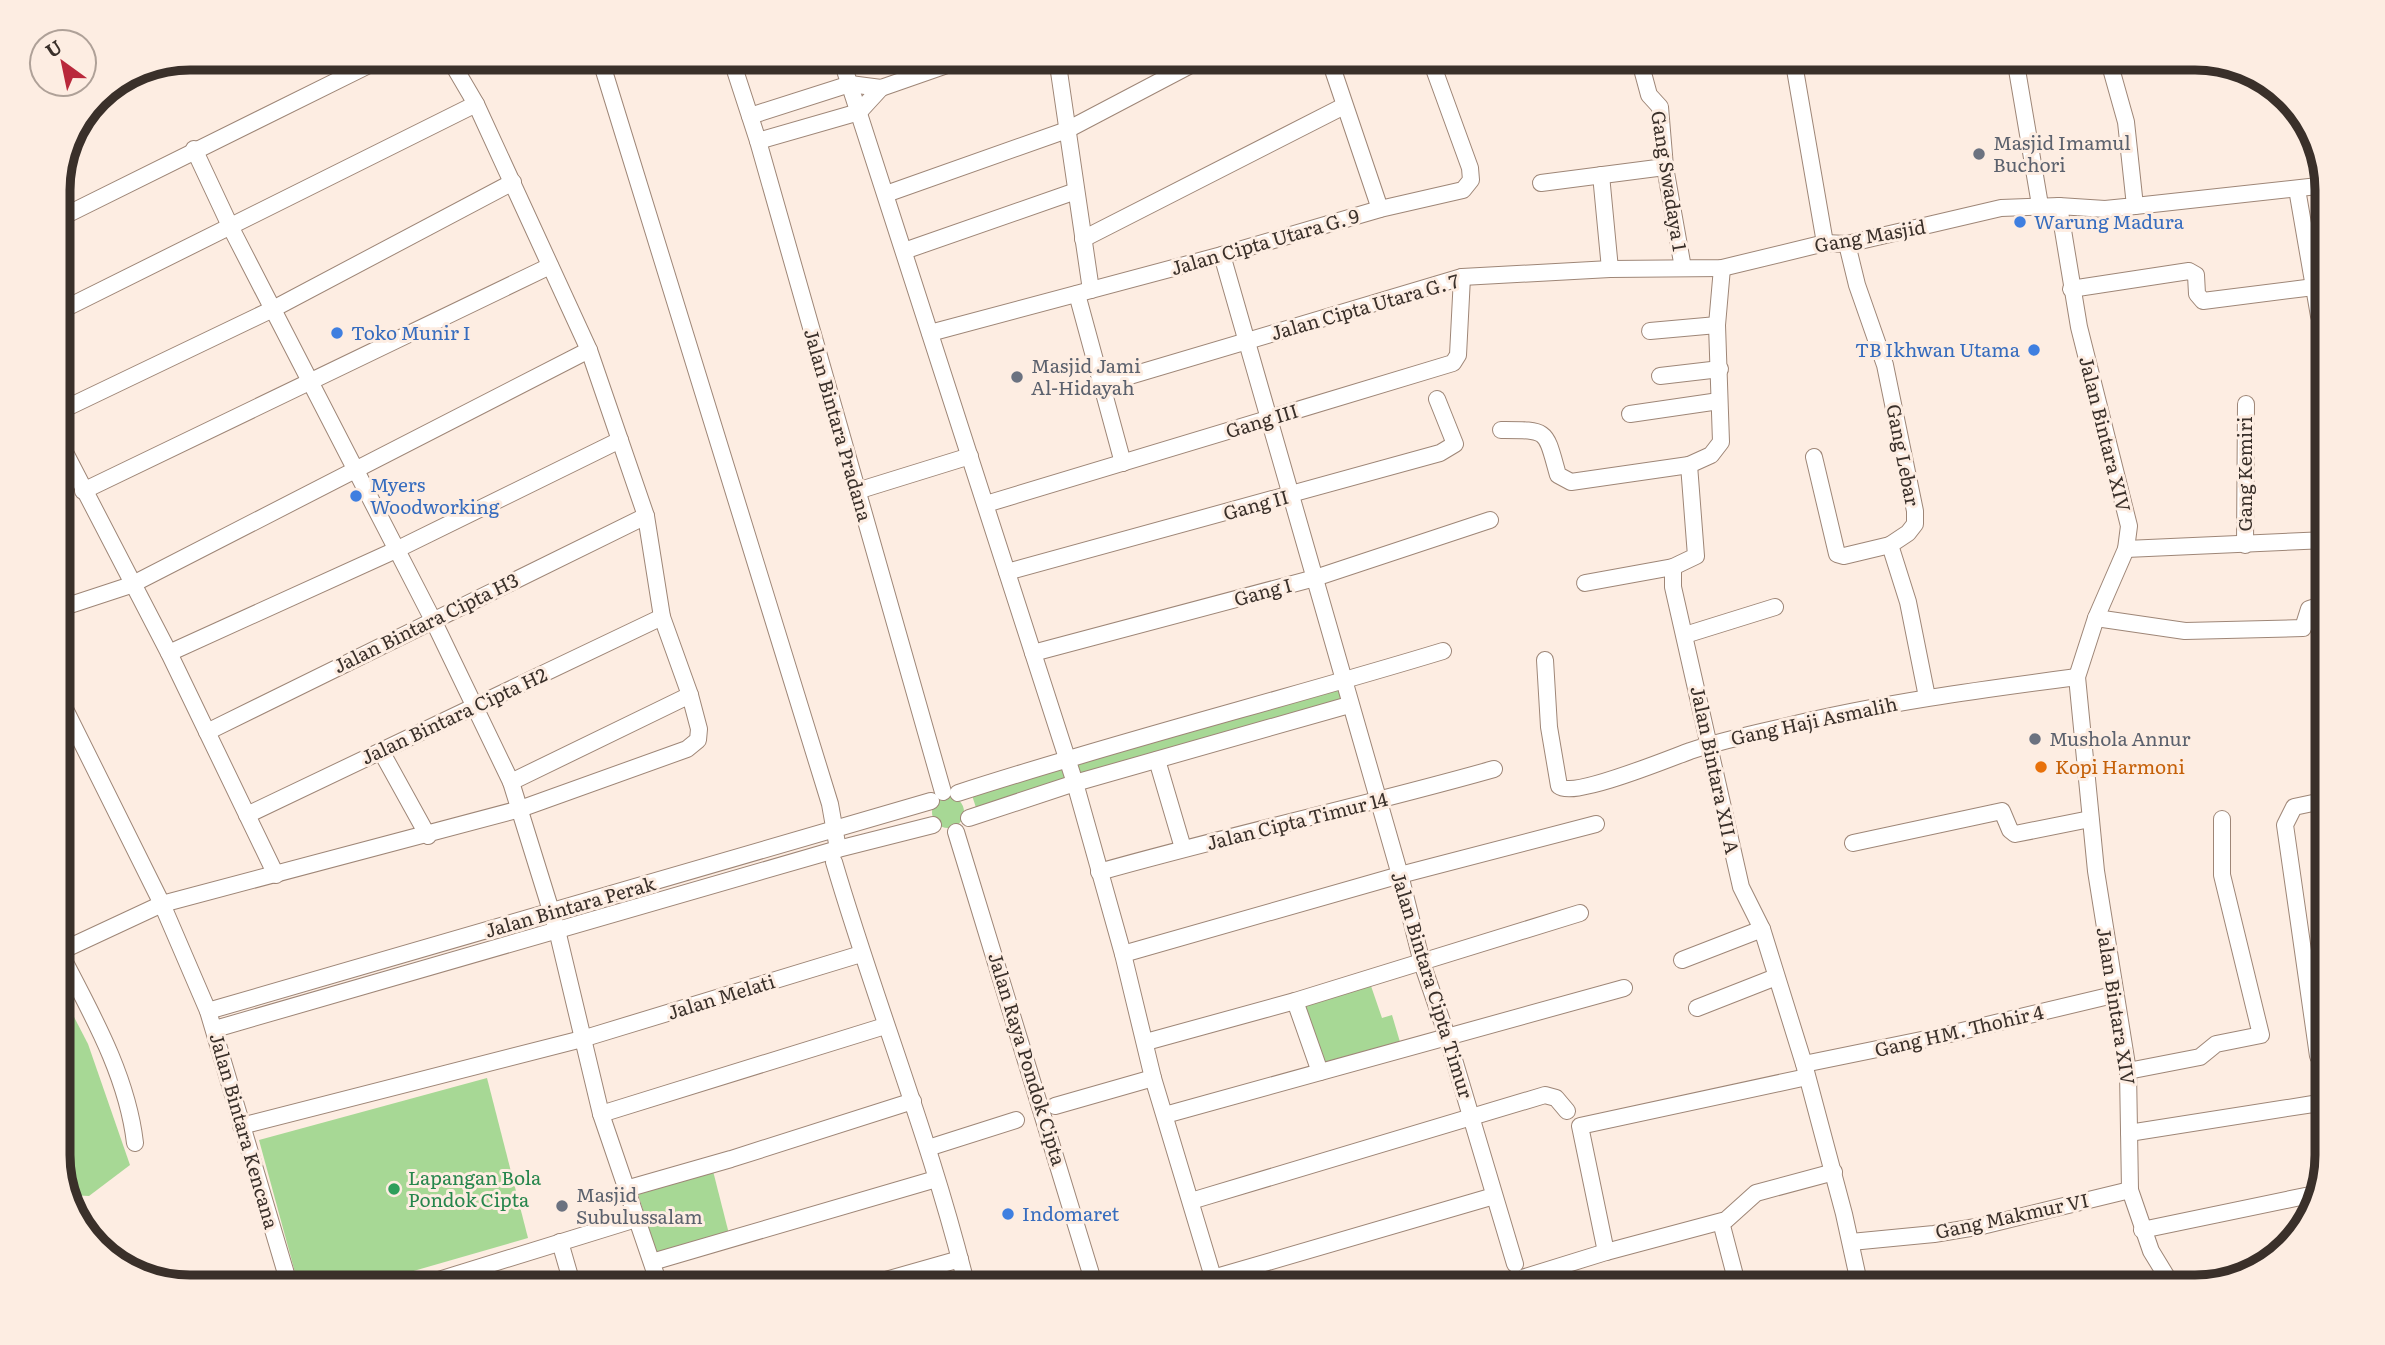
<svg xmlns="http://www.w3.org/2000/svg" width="2385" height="1345" viewBox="0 0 2385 1345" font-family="Literata,serif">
	<rect width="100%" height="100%" fill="#fdede2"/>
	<g fill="#a7d895">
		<polygon points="1341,689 1346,700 1079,778 1072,760"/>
		<polygon points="1062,764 1068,780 977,811 971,792"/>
		<circle cx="948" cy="812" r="16"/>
		<polygon points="58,986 88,1044 130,1165 89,1196 68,1195 58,1163"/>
		<polygon points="1371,986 1382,1018 1392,1015 1400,1042 1320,1068 1301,1007"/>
		<polygon points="487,1078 528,1238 358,1287 299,1287 259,1140"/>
		<polygon points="712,1167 729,1234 657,1254 636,1188"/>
	</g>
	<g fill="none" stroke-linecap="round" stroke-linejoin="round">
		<g stroke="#9e8677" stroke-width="18">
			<g id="minor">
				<polyline points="600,58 830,804 838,849"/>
				<polyline points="731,58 758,141 943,792"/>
				<polyline points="841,58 1075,783 1123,954 1153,1078 1216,1287"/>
				<polyline points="1057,58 1091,290"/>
				<polyline points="1329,58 1380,209"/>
				<polyline points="1639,58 1649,95 1660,107 1665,167 1683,268"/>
				<polyline points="1793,58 1825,243"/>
				<polyline points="2015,58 2040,205"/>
				<polyline points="2108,58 2126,122 2135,206 2105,209 2059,206 2079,327 2129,526 2126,549 2096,618 2077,677 2096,871 2128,1071 2130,1190 2151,1251 2173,1287"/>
				<polyline points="750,116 850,84 881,88 967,58"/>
				<polyline points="758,141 859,112 881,88"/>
				<polyline points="194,149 231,228 433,620 511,782 557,930 601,1114 660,1287"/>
				<polyline points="1601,175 1610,269"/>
				<polyline points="1541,183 1657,168"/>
				<polyline points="2297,189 2319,316 2327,325"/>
				<polyline points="886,194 1067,130 1204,58"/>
				<polyline points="2135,206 2327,185"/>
				<polyline points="58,219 383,58"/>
				<polyline points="1083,239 1344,106"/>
				<polyline points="1847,244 1857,285 1885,365 1915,511 1915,524 1908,533 1890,545 1908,602 1927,697"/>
				<polyline points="904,251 1076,191"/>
				<polyline points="1222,255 1400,875 1422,963 1447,1036 1515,1264"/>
				<polyline points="1722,268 1717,325 1721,442 1711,455 1689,465 1696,556 1673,567 1673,587 1741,887 1762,929 1804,1064 1844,1214 1860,1287"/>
				<polyline points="2071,289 2189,271 2196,275 2197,294 2203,301 2314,287"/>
				<polyline points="1077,294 1123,463"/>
				<polyline points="58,312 476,104"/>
				<polyline points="1650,331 1717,325"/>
				<polyline points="930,333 1222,255 1380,209 1463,190 1471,180 1470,168 1430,58"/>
				<polyline points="1660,376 1720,369"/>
				<polyline points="1099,385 1462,277 1610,269 1722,268 1825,243 1847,244 2001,208 2059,206"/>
				<polyline points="58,412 273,309 513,182"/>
				<polyline points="1630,414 1719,401"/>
				<path d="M1501 430C1549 430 1545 429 1558 475L1571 482 1689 465"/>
				<polyline points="58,439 169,653 276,875"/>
				<polyline points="1814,457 1837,554 1844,556 1890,545"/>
				<polyline points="83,491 550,266"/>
				<polyline points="857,491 970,456"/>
				<polyline points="986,504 1453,363 1458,355 1462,277"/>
				<polyline points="2245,545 2246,404"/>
				<polyline points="2126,549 2327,540"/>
				<polyline points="1007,572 1440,453 1455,444 1437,399"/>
				<polyline points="1585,583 1673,567"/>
				<polyline points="58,609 131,585 589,350"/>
				<polyline points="2096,618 2185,631 2303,628 2309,609 2327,603"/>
				<polyline points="1685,635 1775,607"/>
				<polyline points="169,653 398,549 620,440"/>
				<polyline points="1033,653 1315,578 1490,520"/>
				<path d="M1545 660 1549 727 1559 786C1574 798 1668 759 1690 751 1720 741 1752 734 1783 727 1880 703 1978 690 2077 677"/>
				<polyline points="58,695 162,904 208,1011 290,1287"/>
				<polyline points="207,732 646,516"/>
				<polyline points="381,751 428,836"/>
				<polyline points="1157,760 1183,848"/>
				<polyline points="511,782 690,695"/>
				<path d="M958 793C1118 741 1282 700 1443 651"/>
				<polyline points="247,815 662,617"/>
				<polyline points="969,818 1075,783 1349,705"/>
				<polyline points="956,832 1095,1287"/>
				<polyline points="1853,843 2002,811 2010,830 2015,834 2090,819"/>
				<path d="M834 862C876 1005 932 1143 967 1287"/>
				<path d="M1099 872C1230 835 1363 806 1494 769"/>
				<path d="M58 949C90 1011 127 1074 135 1143"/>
				<polyline points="59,952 162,904 520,809 687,749 698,740 699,729 690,695 662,617 646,516 589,350 476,104 449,58"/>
				<polyline points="1123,954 1400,875 1596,824"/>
				<polyline points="1682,960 1762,929"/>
				<polyline points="1295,1001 1320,1072"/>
				<polyline points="1697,1008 1776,977"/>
				<polyline points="208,1011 931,801"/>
				<polyline points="215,1029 838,849 933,825"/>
				<polyline points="1146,1042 1295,1001 1580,913"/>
				<polyline points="2318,1056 2285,825 2294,807 2327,800"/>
				<polyline points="1804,1064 1941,1036 2113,995"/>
				<polyline points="2128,1071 2200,1057 2216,1044 2261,1035 2222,875 2222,819"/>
				<polyline points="1055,1106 1153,1078"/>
				<polyline points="601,1114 885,1026"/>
				<polyline points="1165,1115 1624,988"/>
				<polyline points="241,1126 582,1039 861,954"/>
				<polyline points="2129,1133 2313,1104"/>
				<polyline points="928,1148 1016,1120"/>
				<polyline points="626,1189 731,1159 913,1101"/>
				<polyline points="1191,1201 1545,1095 1556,1098 1567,1111"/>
				<polyline points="1721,1222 1738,1287"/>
				<polyline points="2142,1230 2310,1195"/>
				<polyline points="560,1242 573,1287"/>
				<polyline points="1851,1242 1934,1234 1982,1226 2130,1190"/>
				<polyline points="1606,1252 1580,1126 1807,1077"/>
				<polyline points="652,1262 936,1179"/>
				<polyline points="473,1270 478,1287"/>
				<polyline points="1213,1278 1494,1196"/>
				<polyline points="416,1287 636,1219"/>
				<polyline points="861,1287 960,1259"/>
				<polyline points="1493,1287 1606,1252 1726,1220 1756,1193 1834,1172"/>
			</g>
		</g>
		<use href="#minor" stroke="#fff" stroke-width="16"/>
	</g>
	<g fill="#6b7280" stroke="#fdede2" stroke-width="2.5">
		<circle cx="1979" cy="154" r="7"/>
		<circle cx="1017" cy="377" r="7"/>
		<circle cx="2035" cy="739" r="7"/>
		<circle cx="562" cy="1206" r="7"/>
	</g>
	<g fill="#3f7fe0" stroke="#fdede2" stroke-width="2.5">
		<circle cx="2020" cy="222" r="7"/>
		<circle cx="337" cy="333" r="7"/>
		<circle cx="2034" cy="350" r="7"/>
		<circle cx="356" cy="496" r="7"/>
		<circle cx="1008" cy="1214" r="7"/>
	</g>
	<circle fill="#e8710a" stroke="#fdede2" stroke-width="2.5" cx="2041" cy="767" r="7"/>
	<circle fill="#2e9e5b" stroke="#fdede2" stroke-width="2.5" cx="394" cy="1189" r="7"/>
	<g text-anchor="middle" stroke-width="6" stroke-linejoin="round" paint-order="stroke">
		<g font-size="19" fill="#5b616d" stroke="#fdede2" text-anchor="start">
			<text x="1993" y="150">Masjid Imamul<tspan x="1993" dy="22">Buchori</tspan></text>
			<text x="1031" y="373">Masjid Jami<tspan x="1031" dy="22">Al-Hidayah</tspan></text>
			<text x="2049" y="746">Mushola Annur</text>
			<text x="576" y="1202">Masjid<tspan x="576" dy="22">Subulussalam</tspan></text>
		</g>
		<g font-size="19" fill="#3a302a" stroke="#fdede2">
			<text transform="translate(1669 181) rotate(81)" y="7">Gang Swadaya 1</text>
			<text transform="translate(1870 236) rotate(-10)" y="7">Gang Masjid</text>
			<text transform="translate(1265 242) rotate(-16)" y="7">Jalan Cipta Utara G. 9</text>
			<text transform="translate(1365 307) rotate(-16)" y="7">Jalan Cipta Utara G. 7</text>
			<text transform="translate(1262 421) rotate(-17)" y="7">Gang III</text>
			<text transform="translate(838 425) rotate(74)" y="7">Jalan Bintara Pradana</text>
			<text transform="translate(2105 434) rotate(76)" y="7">Jalan Bintara XIV</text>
			<text transform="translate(1903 455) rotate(79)" y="7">Gang Lebar</text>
			<text transform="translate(2245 474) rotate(-90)" y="7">Gang Kemiri</text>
			<text transform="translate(1256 505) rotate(-15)" y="7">Gang II</text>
			<text transform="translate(1263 592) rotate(-15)" y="7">Gang I</text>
			<text transform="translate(426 623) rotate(-26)" y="7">Jalan Bintara Cipta H3</text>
			<text transform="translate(454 716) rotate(-25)" y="7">Jalan Bintara Cipta H2</text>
			<text transform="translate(1814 721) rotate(-12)" y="7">Gang Haji Asmalih</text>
			<text transform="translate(1715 770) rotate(78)" y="7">Jalan Bintara XII A</text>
			<text transform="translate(1297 821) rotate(-14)" y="7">Jalan Cipta Timur 14</text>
			<text transform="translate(570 907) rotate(-16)" y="7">Jalan Bintara Perak</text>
			<text transform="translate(1432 985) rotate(73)" y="7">Jalan Bintara Cipta Timur</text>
			<text transform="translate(721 997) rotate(-17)" y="7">Jalan Melati</text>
			<text transform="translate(2116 1006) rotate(81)" y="7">Jalan Bintara XIV</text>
			<text transform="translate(1959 1031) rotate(-13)" y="7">Gang HM. Thohir 4</text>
			<text transform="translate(1027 1059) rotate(73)" y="7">Jalan Raya Pondok Cipta</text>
			<text transform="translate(244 1131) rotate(74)" y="7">Jalan Bintara Kencana</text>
			<text transform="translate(2012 1216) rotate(-12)" y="7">Gang Makmur VI</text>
		</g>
		<g font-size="19" fill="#366cbe" stroke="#fdede2" text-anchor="start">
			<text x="2034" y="229">Warung Madura</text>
			<text x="351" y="340">Toko Munir I</text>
			<text x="2020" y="357" text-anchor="end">TB Ikhwan Utama</text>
			<text x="370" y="492">Myers<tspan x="370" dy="22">Woodworking</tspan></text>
			<text x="1022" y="1221">Indomaret</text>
		</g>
		<g font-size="19" fill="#c56008" stroke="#fdede2" text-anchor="start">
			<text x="2055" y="774">Kopi Harmoni</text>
		</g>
		<g font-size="19" fill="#27864d" stroke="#fdede2" text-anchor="start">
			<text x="408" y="1185">Lapangan Bola<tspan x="408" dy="22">Pondok Cipta</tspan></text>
		</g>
	</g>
	<path d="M0 0H2385V1345H0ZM190 70H2195A120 120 0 0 1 2315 190V1155A120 120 0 0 1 2195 1275H190A120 120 0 0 1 70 1155V190A120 120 0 0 1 190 70Z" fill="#fdede2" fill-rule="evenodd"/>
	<path fill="none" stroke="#3a302a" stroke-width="9" d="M190 70H2195A120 120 0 0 1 2315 190V1155A120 120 0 0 1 2195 1275H190A120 120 0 0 1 70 1155V190A120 120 0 0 1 190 70Z"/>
	<g transform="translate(63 63) rotate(327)"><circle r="33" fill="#fdede2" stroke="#afa198" stroke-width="2"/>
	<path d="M0-5L12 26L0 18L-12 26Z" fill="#b9283b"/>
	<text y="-10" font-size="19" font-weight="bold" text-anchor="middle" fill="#3a302a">U</text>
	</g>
</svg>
